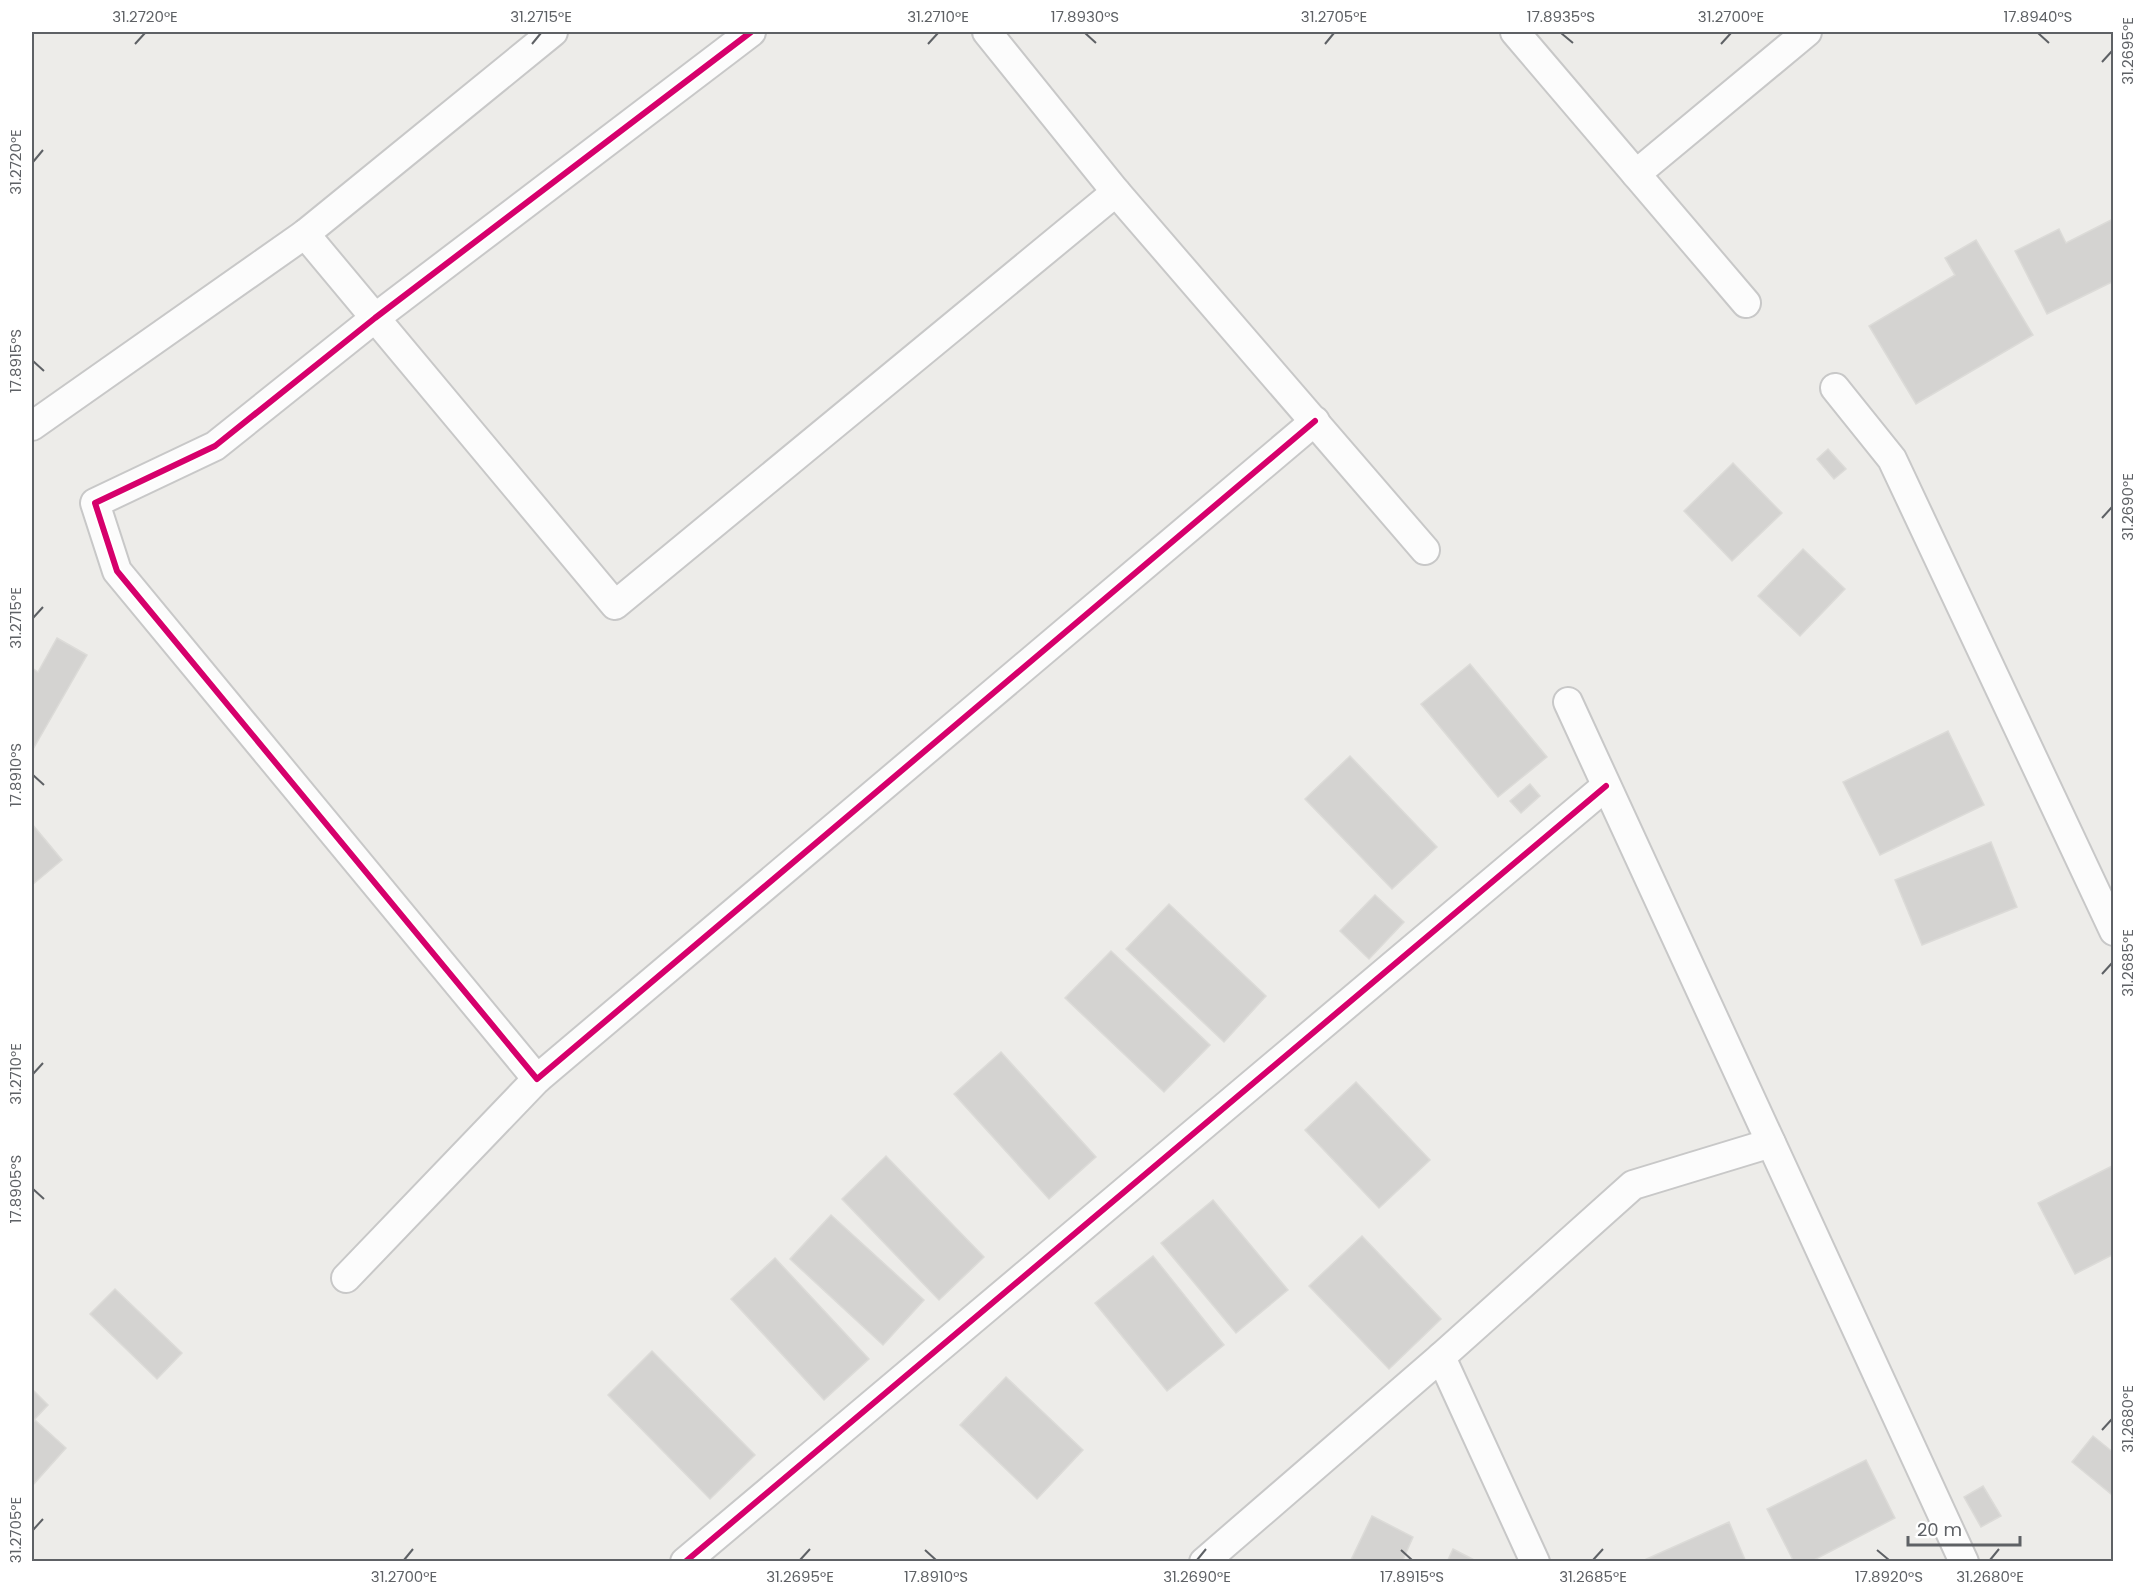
<svg xmlns="http://www.w3.org/2000/svg" width="2145" height="1593" viewBox="0 0 2145 1593" font-family="Poppins,sans-serif">
	<rect width="100%" height="100%" fill="#edece9"/>
	<g fill="#d4d3d1" stroke="#dcdbd8" stroke-width="1.5">
		<polygon points="2111,220 2114,225 2114,281 2047,314 2015,251 2059,229 2066,243"/>
		<polygon points="1976,240 2033,335 1916,404 1869,326 1955,275 1945,258"/>
		<polygon points="1828,449 1846,469 1834,479 1817,459"/>
		<polygon points="1733,463 1782,513 1732,561 1684,511"/>
		<polygon points="1803,549 1845,589 1800,636 1758,596"/>
		<polygon points="57,638 87,655 32,751 32,668 38,672"/>
		<polygon points="1470,664 1547,757 1498,797 1421,704"/>
		<polygon points="1948,731 1984,805 1880,855 1843,782"/>
		<polygon points="1350,756 1437,847 1392,889 1305,799"/>
		<polygon points="1530,784 1540,796 1521,813 1510,801"/>
		<polygon points="32,824 62,860 32,885"/>
		<polygon points="1991,842 2017,907 1922,945 1895,880"/>
		<polygon points="1375,895 1404,922 1369,959 1340,931"/>
		<polygon points="1169,904 1266,996 1224,1042 1126,949"/>
		<polygon points="1111,951 1210,1045 1164,1092 1065,998"/>
		<polygon points="1001,1052 1096,1157 1049,1199 954,1094"/>
		<polygon points="1356,1082 1430,1160 1379,1208 1305,1130"/>
		<polygon points="886,1156 984,1257 939,1300 842,1199"/>
		<polygon points="2114,1165 2114,1254 2075,1274 2038,1203"/>
		<polygon points="1213,1200 1288,1290 1236,1333 1161,1243"/>
		<polygon points="831,1215 924,1300 883,1345 790,1259"/>
		<polygon points="1362,1236 1441,1319 1389,1369 1309,1286"/>
		<polygon points="1153,1256 1224,1345 1167,1391 1095,1303"/>
		<polygon points="775,1258 869,1359 824,1400 731,1299"/>
		<polygon points="115,1289 182,1353 157,1379 90,1314"/>
		<polygon points="652,1351 755,1455 710,1499 608,1395"/>
		<polygon points="1006,1377 1083,1450 1037,1499 960,1425"/>
		<polygon points="32,1389 48,1405 32,1422"/>
		<polygon points="35,1420 66,1448 32,1486 32,1424"/>
		<polygon points="2093,1436 2114,1453 2114,1491 2111,1494 2072,1462"/>
		<polygon points="1866,1460 1895,1518 1810,1562 1794,1562 1767,1509"/>
		<polygon points="1983,1486 2001,1516 1981,1527 1964,1497"/>
		<polygon points="1372,1516 1413,1537 1402,1562 1350,1562"/>
		<polygon points="1729,1522 1746,1562 1640,1562"/>
		<polygon points="1453,1549 1478,1562 1447,1562"/>
	</g>
	<g fill="none" stroke-linecap="round" stroke-linejoin="round">
		<g stroke="#c8c8c8" stroke-width="32">
			<g id="street">
				<polyline points="751,32 375,318 215,446 95,503 117,571 537,1079 1315,421"/>
				<polyline points="987,32 1116,192 1425,550"/>
				<polyline points="1515,32 1746,303"/>
				<polyline points="1636,174 1807,32"/>
				<polyline points="305,234 615,605 1116,192"/>
				<polyline points="1835,388 1892,459 2114,931"/>
				<polyline points="32,426 305,234 553,32"/>
				<polyline points="1568,702 1964,1562"/>
				<polyline points="346,1278 537,1079"/>
				<polyline points="1441,1357 1535,1562"/>
				<polyline points="685,1562 1606,786"/>
				<polyline points="1204,1562 1441,1357 1633,1185 1771,1143"/>
			</g>
		</g>
		<use href="#street" stroke="#fcfcfc" stroke-width="28"/>
		<g stroke="#fff" stroke-width="10">
			<g id="cycleway">
				<polyline points="751,32 375,318 215,446 95,503 117,571 537,1079 1315,421"/>
				<polyline points="685,1562 1606,786"/>
			</g>
		</g>
		<use href="#cycleway" stroke="#d6006c" stroke-width="6"/>
	</g>
	<path fill="none" stroke="#5e6165" stroke-width="2" d="M1085 33 1096 43M1561 33 1573 43M2038 33 2049 43M135 44 145 33M532 44 541 33M928 44 938 33M1325 44 1334 33M1721 44 1731 33M2102 62 2112 51M33 162 43 150M33 361 44 371M2102 518 2112 507M33 618 43 607M33 775 44 785M2102 974 2112 963M33 1074 43 1063M33 1189 44 1199M2102 1430 2112 1419M33 1530 43 1519M925 1550 936 1560M1401 1550 1412 1560M1877 1550 1889 1560M404 1560 413 1549M800 1560 810 1549M1197 1560 1206 1549M1593 1560 1603 1549M1990 1560 1999 1549"/>
	<rect width="2145" height="1593" fill="none" stroke="#ffffff" stroke-width="66"/>
	<path d="M1908 1536v9h112v-9" fill="none" stroke="#5e6165" stroke-width="3"/>
	<text x="1917" y="1536" font-size="18" fill="#5e6165" stroke="#ffffff" stroke-width="4.5" paint-order="stroke">20 m</text>
	<rect x="33" y="33" width="2079" height="1527" fill="none" stroke="#5e6165" stroke-width="2"/>
	<g font-size="15" text-anchor="middle" fill="#5e6165">
		<text x="145" y="22">31.2720°E</text>
		<text x="541" y="22">31.2715°E</text>
		<text x="938" y="22">31.2710°E</text>
		<text x="1085" y="22">17.8930°S</text>
		<text x="1334" y="22">31.2705°E</text>
		<text x="1561" y="22">17.8935°S</text>
		<text x="1731" y="22">31.2700°E</text>
		<text x="2038" y="22">17.8940°S</text>
		<text transform="translate(2128 51) rotate(-90)" y="5">31.2695°E</text>
		<text transform="translate(16 162) rotate(-90)" y="5">31.2720°E</text>
		<text transform="translate(16 361) rotate(-90)" y="5">17.8915°S</text>
		<text transform="translate(2128 507) rotate(-90)" y="5">31.2690°E</text>
		<text transform="translate(16 618) rotate(-90)" y="5">31.2715°E</text>
		<text transform="translate(16 775) rotate(-90)" y="5">17.8910°S</text>
		<text transform="translate(2128 963) rotate(-90)" y="5">31.2685°E</text>
		<text transform="translate(16 1074) rotate(-90)" y="5">31.2710°E</text>
		<text transform="translate(16 1189) rotate(-90)" y="5">17.8905°S</text>
		<text transform="translate(2128 1419) rotate(-90)" y="5">31.2680°E</text>
		<text transform="translate(16 1530) rotate(-90)" y="5">31.2705°E</text>
		<text x="404" y="1582">31.2700°E</text>
		<text x="800" y="1582">31.2695°E</text>
		<text x="936" y="1582">17.8910°S</text>
		<text x="1197" y="1582">31.2690°E</text>
		<text x="1412" y="1582">17.8915°S</text>
		<text x="1593" y="1582">31.2685°E</text>
		<text x="1889" y="1582">17.8920°S</text>
		<text x="1990" y="1582">31.2680°E</text>
	</g>
</svg>
